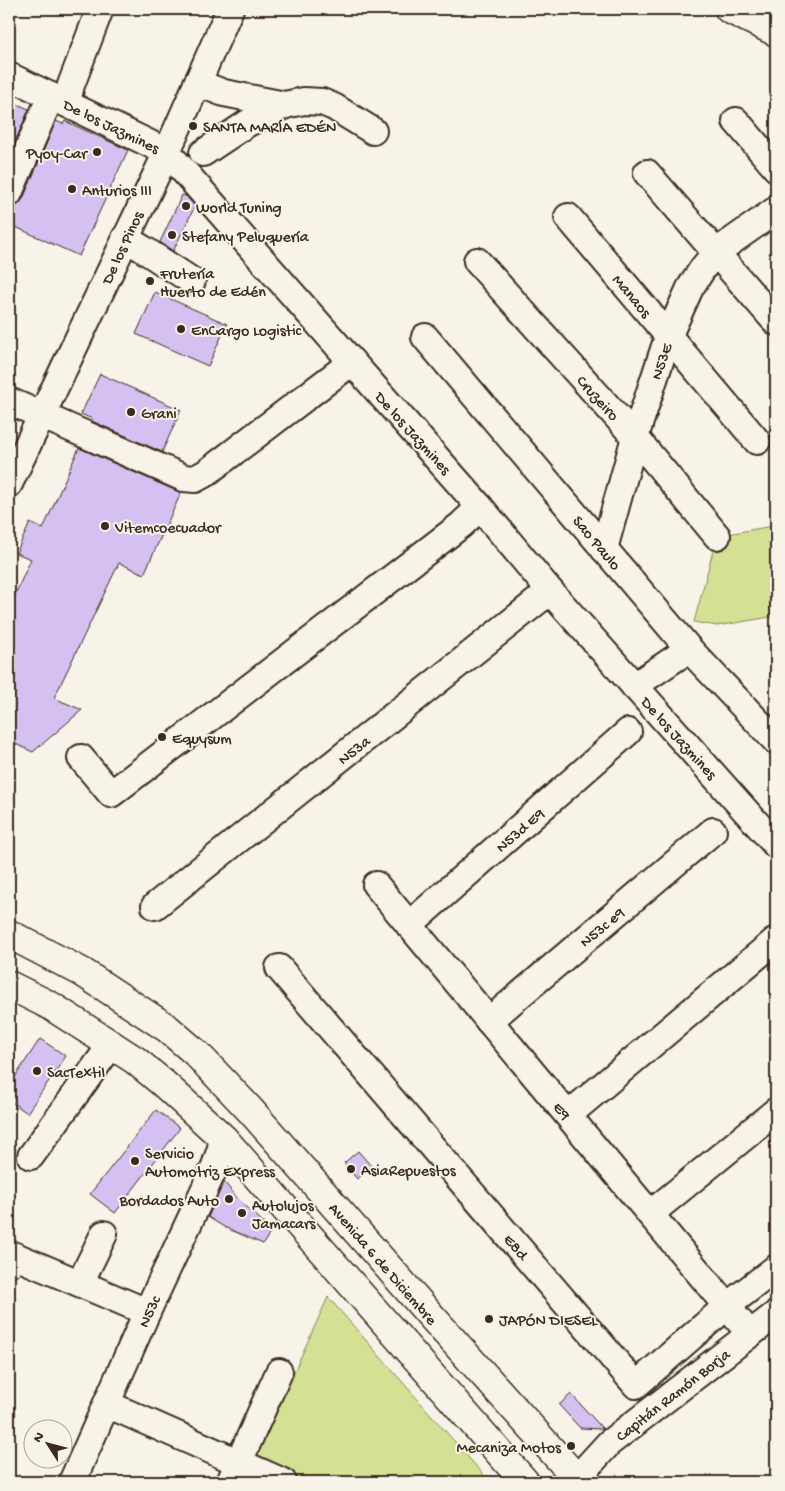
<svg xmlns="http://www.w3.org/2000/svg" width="785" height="1491" viewBox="0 0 785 1491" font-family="'Gochi Hand',sans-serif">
	<rect width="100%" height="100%" fill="#f7f3e8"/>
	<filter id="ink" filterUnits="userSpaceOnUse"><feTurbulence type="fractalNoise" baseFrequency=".02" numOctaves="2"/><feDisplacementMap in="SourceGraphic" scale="10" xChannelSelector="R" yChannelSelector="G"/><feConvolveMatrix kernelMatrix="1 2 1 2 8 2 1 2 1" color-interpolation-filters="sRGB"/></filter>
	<g filter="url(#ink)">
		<g fill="#d4e093" stroke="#888558">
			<polygon points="772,526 776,616 717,626 694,622 717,536"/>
			<polygon points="328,1297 490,1482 303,1482 254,1460"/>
		</g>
		<g fill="#d5c1f1" stroke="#3b2a1e">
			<polygon points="9,101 29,109 9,156"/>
			<polygon points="56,121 63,124 65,121 128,150 79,256 9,224 9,208 18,205 23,199"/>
			<polygon points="182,195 186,196 195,206 173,251 160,242"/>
			<polygon points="155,292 227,324 208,366 136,334"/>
			<polygon points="100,374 181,410 162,452 92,421 92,419 81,414"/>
			<polygon points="79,448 181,493 144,574 119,563 54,698 82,710 33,752 9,741 9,608 31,559 16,553 30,523 43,529"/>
			<polygon points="40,1039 66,1056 27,1113 9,1100 9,1086"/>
			<polygon points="156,1110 180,1128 115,1213 90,1194"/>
			<polygon points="358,1151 372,1167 357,1179 344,1163"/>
			<polygon points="224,1182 239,1200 272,1230 263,1244 224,1227 208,1217"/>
			<polygon points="571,1394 603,1429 580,1428 559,1405"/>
		</g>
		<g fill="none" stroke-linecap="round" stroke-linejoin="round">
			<g stroke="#3b2a1e" stroke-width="30">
				<g id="minor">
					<polyline points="9,76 167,152 480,507 550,591 776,845"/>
					<polyline points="197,83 224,93 285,105 304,101 322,102 334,107 373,131"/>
					<polyline points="67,103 71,85 100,9"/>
					<polyline points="736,121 776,168"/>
					<polyline points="203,153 248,123 285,105"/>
					<polyline points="647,173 776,322"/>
					<polyline points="9,193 51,96"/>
					<polyline points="568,217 757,441"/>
					<polyline points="125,238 143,249 192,281"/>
					<polyline points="477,261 635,437 717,536"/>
					<polyline points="425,337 689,649 776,741"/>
					<polyline points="9,401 184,478 195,479 206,473 352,362"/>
					<polyline points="9,484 167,152 230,9"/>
					<polyline points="604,549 635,437 668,337 690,288 703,268 715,253 776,210"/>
					<polyline points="634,686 689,649"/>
					<polyline points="81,758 111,794 461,525 480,507"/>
					<polyline points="376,885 750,1334"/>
					<polyline points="155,906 550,591"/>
					<polyline points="409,925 628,732"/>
					<polyline points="279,968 636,1385 727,1306 776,1268"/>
					<polyline points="489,1021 713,831"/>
					<polyline points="568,1115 776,940"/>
					<polyline points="31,1156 111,1045"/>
					<polyline points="650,1214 776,1111"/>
					<polyline points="9,1264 13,1255 147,1312"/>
					<polyline points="80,1283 104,1234"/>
					<polyline points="107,1404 283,1482"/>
					<polyline points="72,1482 147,1312 214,1169 224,1139"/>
					<polyline points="230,1482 279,1372"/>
					<polyline points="575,1482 577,1478 609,1443 776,1314"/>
				</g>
			</g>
			<g stroke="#3b2a1e" stroke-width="31">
				<g id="major">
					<polyline points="729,9 776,32"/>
					<polyline points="9,934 82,972 167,1028 197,1054 251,1111 432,1317 580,1482"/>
					<polyline points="9,985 51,1006 135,1060 164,1084 224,1139 525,1482"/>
				</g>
			</g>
			<use href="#minor" stroke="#f7f3e8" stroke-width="26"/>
			<use href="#major" stroke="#f7f3e8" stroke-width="28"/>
		</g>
	</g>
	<g fill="#3b2a1e" stroke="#f7f3e8" stroke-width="2">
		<circle cx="193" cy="126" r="5"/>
		<circle cx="97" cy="152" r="5"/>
		<circle cx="72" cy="189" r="5"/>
		<circle cx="186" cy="206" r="5"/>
		<circle cx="172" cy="235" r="5"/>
		<circle cx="150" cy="281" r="5"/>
		<circle cx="181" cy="329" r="5"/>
		<circle cx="131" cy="412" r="5"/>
		<circle cx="105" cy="526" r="5"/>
		<circle cx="162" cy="737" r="5"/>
		<circle cx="37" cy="1071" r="5"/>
		<circle cx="135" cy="1161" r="5"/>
		<circle cx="351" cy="1169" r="5"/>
		<circle cx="229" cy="1199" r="5"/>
		<circle cx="242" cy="1213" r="5"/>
		<circle cx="489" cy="1319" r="5"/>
		<circle cx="571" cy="1446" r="5"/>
	</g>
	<g text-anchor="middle" stroke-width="4" stroke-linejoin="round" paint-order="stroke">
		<g font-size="16" fill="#3b2a1e" stroke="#f7f3e8">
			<text transform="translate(112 125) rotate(26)" y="6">De los Jazmines</text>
			<text transform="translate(121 247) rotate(-65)" y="6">De los Pinos</text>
			<text transform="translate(633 295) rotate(50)" y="6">Manaos</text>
			<text transform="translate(660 361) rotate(-71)" y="6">N53E</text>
			<text transform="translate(599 397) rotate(48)" y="6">Cruzeiro</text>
			<text transform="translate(414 432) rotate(48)" y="6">De los Jazmines</text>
			<text transform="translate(598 542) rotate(50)" y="6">Sao Paulo</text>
			<text transform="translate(680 737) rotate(48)" y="6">De los Jazmines</text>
			<text transform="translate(353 749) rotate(-39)" y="6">N53a</text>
			<text transform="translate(519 829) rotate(-41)" y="6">N53d E9</text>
			<text transform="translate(601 926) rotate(-40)" y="6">N53c e9</text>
			<text transform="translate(563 1110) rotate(50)" y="6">E9</text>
			<text transform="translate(517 1246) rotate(49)" y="6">E8d</text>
			<text transform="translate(384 1263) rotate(49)" y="6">Avenida 6 de Diciembre</text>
			<text transform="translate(148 1311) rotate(-66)" y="6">N53c</text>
			<text transform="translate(672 1394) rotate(-38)" y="6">Capitán Ramón Borja</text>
		</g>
		<g font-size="16" fill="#3b2a1e" stroke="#f7f3e8" text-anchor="start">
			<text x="203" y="132">SANTA MARÍA EDÉN</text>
			<text x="87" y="158" text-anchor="end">Pyoy-Car</text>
			<text x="82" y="195">Anturios III</text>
			<text x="196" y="212">World Tuning</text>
			<text x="182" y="241">Stefany Peluquería</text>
			<text x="160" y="278">Frutería<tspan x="160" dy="18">Huerto de Edén</tspan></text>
			<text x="191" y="335">EnCargo Logistic</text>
			<text x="141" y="418">Grani</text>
			<text x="115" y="532">Vitemcoecuador</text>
			<text x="172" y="743">Equysum</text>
			<text x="47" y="1077">SacTextil</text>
			<text x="145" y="1158">Servicio<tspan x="145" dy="18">Automotriz Express</tspan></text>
			<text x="361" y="1175">AsiaRepuestos</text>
			<text x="219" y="1205" text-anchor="end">Bordados Auto</text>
			<text x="252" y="1210">Autolujos<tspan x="252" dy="18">Jamacars</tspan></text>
			<text x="499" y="1325">JAPÓN DIESEL</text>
			<text x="561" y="1452" text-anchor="end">Mecaniza Motos</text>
		</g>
	</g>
	<rect width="785" height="1491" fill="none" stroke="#f7f3e8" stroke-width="30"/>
	<rect x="15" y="15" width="755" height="1461" fill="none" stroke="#3b2a1e" stroke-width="2" filter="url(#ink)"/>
	<g transform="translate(48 1444) rotate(306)"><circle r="24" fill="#f7f3e8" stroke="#aca397"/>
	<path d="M0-4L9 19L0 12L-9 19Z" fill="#3b2a1e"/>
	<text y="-8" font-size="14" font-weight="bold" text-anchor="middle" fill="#3b2a1e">N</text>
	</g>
</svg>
